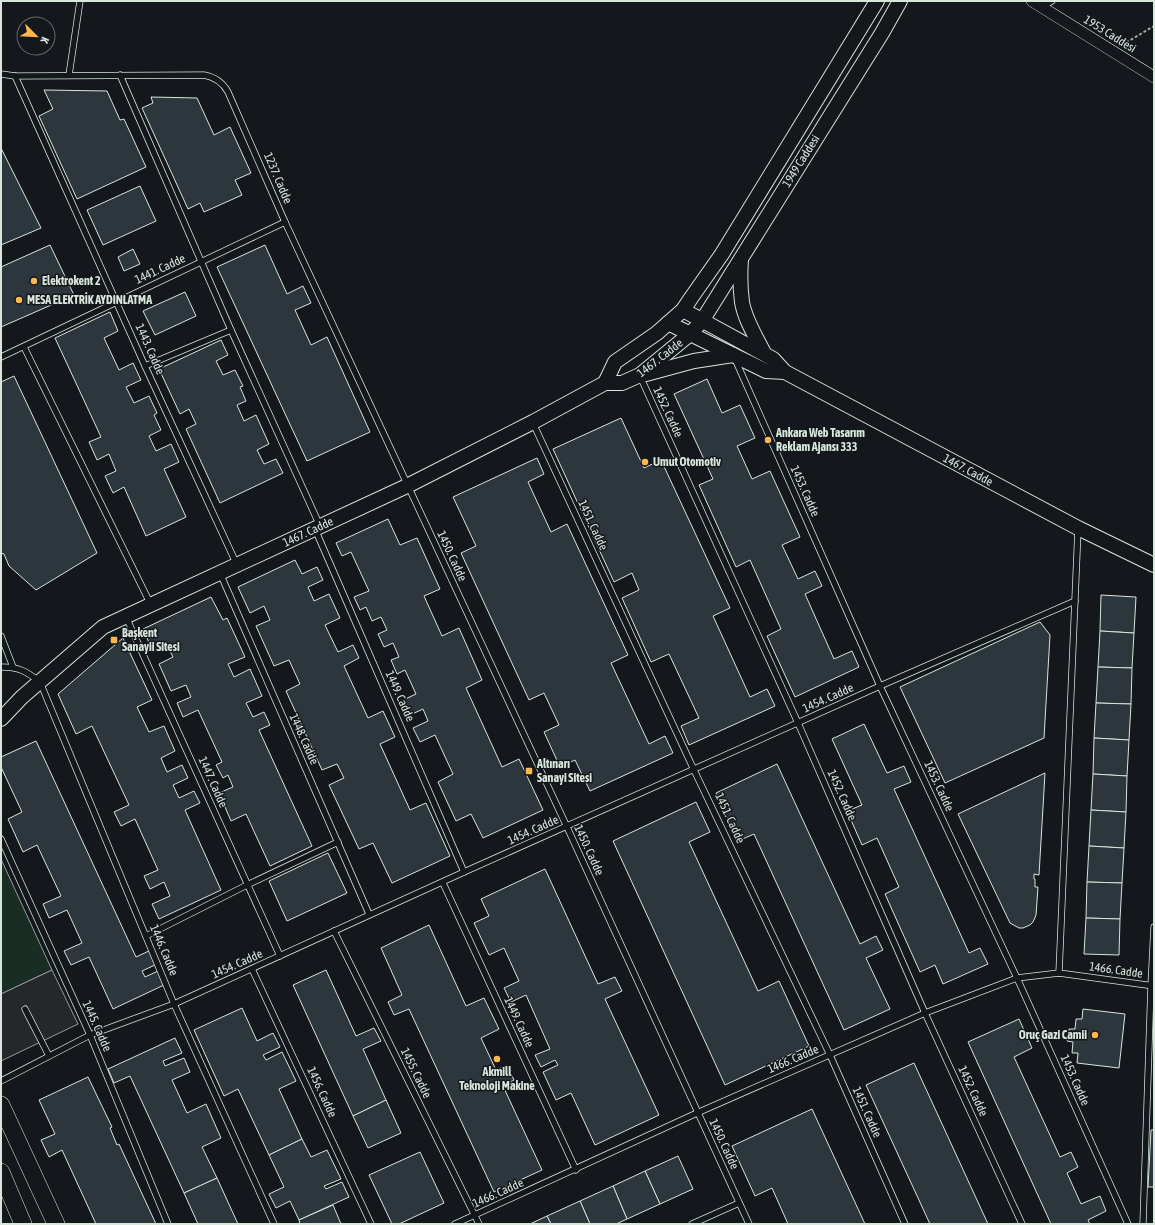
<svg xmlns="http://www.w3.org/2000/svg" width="1155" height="1225" viewBox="0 0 1155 1225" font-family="'Asap Condensed',sans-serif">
	<rect width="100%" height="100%" fill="#14181c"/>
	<polygon fill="#1a2d24" stroke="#939e99" points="1,859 52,970 1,994"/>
	<polygon fill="#24282b" stroke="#939e99" points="52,970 78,1024 1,1061 1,994"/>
	<g fill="#2c363c" stroke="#d8e6dc">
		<polygon points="44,90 107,91 120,120 124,119 146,167 77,199 39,116 53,109"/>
		<polygon points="151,97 197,98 214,135 230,127 251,173 235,180 242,195 204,212 200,203 188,209 142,108 153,103"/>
		<polygon points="1,148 41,228 1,245"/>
		<polygon points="140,186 156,221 103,245 87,210"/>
		<polygon points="50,245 74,295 1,327 1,267"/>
		<polygon points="265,245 287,294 303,286 311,303 295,310 311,345 327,337 370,432 307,461 217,267"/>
		<polygon points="133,249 140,264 124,271 118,257"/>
		<polygon points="185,292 196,316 155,335 143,311"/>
		<polygon points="110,312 118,331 104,338 119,370 133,363 141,380 126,387 134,403 149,396 157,413 154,415 161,430 149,436 156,451 171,444 179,462 164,469 186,517 146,536 124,487 113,493 105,476 116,471 109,454 97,460 89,442 101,437 55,338"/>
		<polygon points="221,340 228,355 216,361 223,375 235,370 243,386 240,387 246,401 237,405 244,421 256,415 269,444 257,450 264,464 276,459 283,473 220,503 186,429 196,424 189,409 180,414 159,369"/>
		<polygon points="14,376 97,553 36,590 9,566 4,554 1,553 1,382"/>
		<polygon points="707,379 722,413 740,405 755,438 737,446 752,479 770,471 800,537 782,545 798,579 815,571 822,586 805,594 834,659 852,651 859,667 795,697 767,636 781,629 750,560 736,567 699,485 713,479 674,394"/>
		<polygon points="621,418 644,468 661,460 730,608 713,616 750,697 767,689 775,706 689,745 681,726 699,718 669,654 651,662 622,598 639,590 632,573 614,582 553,449"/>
		<polygon points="537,458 544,474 528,482 551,532 567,524 628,655 611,663 649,744 665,736 673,753 590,791 575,760 560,767 544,732 559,725 544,693 529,700 461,553 476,546 453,497"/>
		<polygon points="388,519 400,545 417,538 440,589 424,596 442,636 459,628 482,680 466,688 502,767 519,759 543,810 483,838 471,814 456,821 438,782 453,774 435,735 420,742 413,728 428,721 423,709 408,716 401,701 416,694 405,670 397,674 391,660 399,657 393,643 384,647 378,634 387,630 381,617 372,621 366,607 360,610 354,597 369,591 351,552 342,556 336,543"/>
		<polygon points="295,560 302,574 317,567 323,580 308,587 314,601 329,594 340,618 325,625 338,652 353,645 359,658 344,666 368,718 383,711 395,737 380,744 410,810 426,803 450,856 392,883 373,843 359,849 329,785 344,778 337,764 322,770 286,691 300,684 289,660 274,666 256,626 270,620 264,606 250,613 238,587"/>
		<polygon points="1101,595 1136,597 1134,633 1100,631"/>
		<polygon points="211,597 223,620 227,618 245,657 228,664 234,677 250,669 262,696 246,703 253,717 264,712 270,725 259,730 312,846 270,866 246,814 231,821 219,793 233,787 228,775 223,778 216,765 222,762 198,710 183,717 177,703 191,697 186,685 171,691 159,664 173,657 167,645 153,652 143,629"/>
		<polygon points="1040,622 1050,635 1044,738 945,783 900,687"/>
		<polygon points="1100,631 1134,633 1132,668 1098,667"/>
		<polygon points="123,638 152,700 137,707 149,732 164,726 175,751 161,758 167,772 182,765 188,778 173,785 179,798 194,791 200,803 185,810 221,890 159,919 152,904 170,896 164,882 150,889 144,876 158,870 135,819 121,826 114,812 129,805 92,726 76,734 58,694"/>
		<polygon points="1098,667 1132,668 1131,704 1096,703"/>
		<polygon points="1096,703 1131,704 1129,740 1094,738"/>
		<polygon points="864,724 887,773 904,766 911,782 894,789 969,953 980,948 988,964 943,984 935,965 920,972 885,894 899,887 877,838 862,845 847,811 862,805 832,739"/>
		<polygon points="1094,738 1129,740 1127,776 1093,774"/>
		<polygon points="36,741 136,957 151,950 157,964 142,971 145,977 158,971 164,985 113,1009 89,957 71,965 64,951 82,943 67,910 49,918 43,904 61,896 37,845 23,852 8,819 22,812 1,767 1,757"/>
		<polygon points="777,764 860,944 876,936 883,950 866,958 890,1009 844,1030 754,834 738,841 716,793"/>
		<polygon points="1045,773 1039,875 1034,874 1034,879 1035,879 1035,887 1038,887 1036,915 1033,922 1030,925 1023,928 1019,928 1010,923 958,814"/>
		<polygon points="1093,774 1127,776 1126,812 1091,810"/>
		<polygon points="696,802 710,832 689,842 758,991 779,981 809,1046 725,1085 613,841"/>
		<polygon points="1091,810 1126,812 1124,848 1089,846"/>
		<polygon points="1089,846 1124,848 1122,883 1087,882"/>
		<polygon points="328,853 347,893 287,921 269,881"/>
		<polygon points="545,869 598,984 615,977 622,991 605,999 659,1115 595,1145 571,1093 556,1100 543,1072 558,1065 555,1060 541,1067 535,1055 550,1049 526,995 511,1002 504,988 519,981 504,948 489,955 474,923 489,916 481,899"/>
		<polygon points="1087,882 1122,883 1120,919 1086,918"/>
		<polygon points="1086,918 1120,919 1119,955 1084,954"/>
		<polygon points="429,925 466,1006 484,998 499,1029 481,1038 496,1070 507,1065 514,1080 503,1086 542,1170 494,1192 409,1009 394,1015 388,1002 402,995 381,948"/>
		<polygon points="326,970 356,1036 374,1028 381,1041 363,1049 386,1100 353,1116 293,985"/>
		<polygon points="242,1008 257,1041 273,1033 280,1047 263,1055 266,1060 282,1052 296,1081 279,1089 302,1139 269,1155 238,1089 224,1096 194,1030"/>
		<polygon points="1083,1009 1125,1014 1119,1068 1077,1063 1078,1053 1072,1053 1073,1042 1067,1041 1069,1029 1075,1029 1076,1019 1082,1019"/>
		<polygon points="1019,1019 1032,1048 1014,1057 1060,1157 1071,1152 1078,1167 1067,1173 1081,1204 1100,1196 1106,1211 1088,1220 1090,1224 1051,1224 968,1042"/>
		<polygon points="175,1038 182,1053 163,1061 165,1066 184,1058 190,1072 172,1080 187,1113 206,1104 221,1138 202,1147 217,1178 184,1193 130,1076 114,1083 108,1069"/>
		<polygon points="914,1063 988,1224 930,1224 866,1085"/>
		<polygon points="88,1077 112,1127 110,1128 117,1145 119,1144 156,1224 96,1224 62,1150 49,1157 41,1140 55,1134 39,1100"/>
		<polygon points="386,1100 401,1133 368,1148 353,1116"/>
		<polygon points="812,1109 865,1224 788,1224 772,1188 755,1196 732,1146"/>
		<polygon points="1151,1130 1154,1130 1154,1187 1148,1187"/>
		<polygon points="302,1139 311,1157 327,1150 341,1179 324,1186 326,1189 342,1182 349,1197 299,1220 290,1201 276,1208 269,1194 284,1187 269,1155"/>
		<polygon points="420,1152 444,1203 399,1224 392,1224 369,1175"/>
		<polygon points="678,1156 693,1189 660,1204 645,1171"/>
		<polygon points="645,1171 660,1204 627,1219 613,1186"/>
		<polygon points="217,1178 238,1224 198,1224 184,1193"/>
		<polygon points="613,1186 627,1219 616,1224 590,1224 580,1201"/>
		<polygon points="580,1201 590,1224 551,1224 547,1216"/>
		<polygon points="333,1205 341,1224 300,1224 299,1220"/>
		<polygon points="547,1216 551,1224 530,1224"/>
	</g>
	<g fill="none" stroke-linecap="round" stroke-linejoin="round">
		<g stroke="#d8e6dc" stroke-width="7">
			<g id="service">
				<polyline points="1042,7 1052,1"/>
				<path d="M1 74 15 76 204 75C215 77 223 83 228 92L285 222 567 827 749 1224"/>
				<polyline points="69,75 80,1"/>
				<polyline points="120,75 231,330 320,526"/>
				<polyline points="15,76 145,366 237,565"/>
				<polyline points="24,347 151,605"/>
				<polyline points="1,357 285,222"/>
				<polyline points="735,359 880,686 1017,978 1128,1224"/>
				<polyline points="145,366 231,330"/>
				<polyline points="640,376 798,723 925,1013 1022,1224"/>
				<polyline points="533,423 694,770 830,1055 905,1224"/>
				<polyline points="315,529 464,872"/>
				<polyline points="220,573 369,914"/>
				<polyline points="126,617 280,956"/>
				<polyline points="1,636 13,667"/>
				<path d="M1 667C19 667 26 671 40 682L174 1004 274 1224"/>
				<polyline points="1,839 90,1035 168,1224"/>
				<polyline points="443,883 576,1170"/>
				<polyline points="334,931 479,1224"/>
				<polyline points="146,936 247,885 338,842"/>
				<polyline points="252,969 371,1224"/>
				<polyline points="1059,973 1078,529"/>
				<polyline points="25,1009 49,1056"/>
				<polyline points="1,1081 90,1035 174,1004 464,872 880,686 1075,601"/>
				<polyline points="455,1224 697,1113 925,1013 1017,978 1059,973 1154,986"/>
				<polyline points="692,1224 739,1203"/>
				<polyline points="1143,1224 1151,986 1154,927"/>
			</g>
		</g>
		<g stroke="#d8e6dc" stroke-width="12">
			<polyline id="minor" points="1032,1 1154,77"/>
		</g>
		<g stroke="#d8e6dc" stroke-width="16">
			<g id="tertiary">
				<path d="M741 259C740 273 740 287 742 302 745 320 756 337 764 353"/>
				<polyline points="683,310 773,359 785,372 1078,528 1154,565"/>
				<polyline points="668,323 766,371 785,372"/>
				<polyline points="646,374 694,361 733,355"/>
				<polyline points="605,383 615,362 657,333 683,310 691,298 722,254 877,1"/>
				<polyline points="1,719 22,697 103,627 407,486 533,422 605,383 622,383 640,375 690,334 702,321 882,33 900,1"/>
			</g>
		</g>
		<g stroke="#d8e6dc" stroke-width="18">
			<g id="primary">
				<polyline points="1,1105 56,1224"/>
				<polyline points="1,1172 23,1224"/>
			</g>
		</g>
		<polyline stroke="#9da8a2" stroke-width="2" stroke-dasharray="3 2" stroke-linecap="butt" points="1122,45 1154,26"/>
		<use href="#service" stroke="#14181c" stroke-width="5.5"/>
		<use href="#minor" stroke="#14181c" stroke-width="11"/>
		<use href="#tertiary" stroke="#14181c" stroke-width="14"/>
		<use href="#primary" stroke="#14181c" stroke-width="17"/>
	</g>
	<g fill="#ffb74d" stroke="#14181c" stroke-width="1.5">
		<circle cx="34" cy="281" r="4"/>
		<circle cx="19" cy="300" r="4"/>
		<circle cx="768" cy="440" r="4"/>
		<circle cx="645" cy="462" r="4"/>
		<rect x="110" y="636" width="8" height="8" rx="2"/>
		<rect x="525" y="767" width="8" height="8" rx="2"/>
		<circle cx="1095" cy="1035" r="4"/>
		<circle cx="497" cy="1059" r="4"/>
	</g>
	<g text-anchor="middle" stroke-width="3" stroke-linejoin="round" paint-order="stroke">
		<g font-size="12" fill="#d8e6dc" stroke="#14181c">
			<text transform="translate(1110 34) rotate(32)" y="4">1953 Caddesi</text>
			<text transform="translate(801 161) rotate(-58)" y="4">1949 Caddesi</text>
			<text transform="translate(278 178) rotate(67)" y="4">1237. Cadde</text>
			<text transform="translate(160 269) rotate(-25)" y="4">1441. Cadde</text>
			<text transform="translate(150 349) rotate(66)" y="4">1443. Cadde</text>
			<text transform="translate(660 358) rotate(-38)" y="4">1467. Cadde</text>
			<text transform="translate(668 412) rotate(65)" y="4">1452. Cadde</text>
			<text transform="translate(968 470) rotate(28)" y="4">1467. Cadde</text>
			<text transform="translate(805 491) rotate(66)" y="4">1453. Cadde</text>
			<text transform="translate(593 525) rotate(65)" y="4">1451. Cadde</text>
			<text transform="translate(308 532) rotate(-25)" y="4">1467. Cadde</text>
			<text transform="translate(452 556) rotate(65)" y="4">1450. Cadde</text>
			<text transform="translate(400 696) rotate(66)" y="4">1449. Cadde</text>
			<text transform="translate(828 698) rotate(-24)" y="4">1454. Cadde</text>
			<text transform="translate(304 739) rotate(66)" y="4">1448. Cadde</text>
			<text transform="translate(213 782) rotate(66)" y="4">1447. Cadde</text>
			<text transform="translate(939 786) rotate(65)" y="4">1453. Cadde</text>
			<text transform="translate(842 795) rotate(66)" y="4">1452. Cadde</text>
			<text transform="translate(730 818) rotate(65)" y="4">1451. Cadde</text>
			<text transform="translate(533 830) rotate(-24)" y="4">1454. Cadde</text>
			<text transform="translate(589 850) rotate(65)" y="4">1450. Cadde</text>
			<text transform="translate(164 950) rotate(67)" y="4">1446. Cadde</text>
			<text transform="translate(237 964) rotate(-24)" y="4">1454. Cadde</text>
			<text transform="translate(1116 970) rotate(8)" y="4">1466. Cadde</text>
			<text transform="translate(519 1022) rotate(65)" y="4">1449. Cadde</text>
			<text transform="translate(97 1026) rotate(66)" y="4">1445. Cadde</text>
			<text transform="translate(793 1059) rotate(-23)" y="4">1466. Cadde</text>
			<text transform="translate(416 1073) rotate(64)" y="4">1455. Cadde</text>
			<text transform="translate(1075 1080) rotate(66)" y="4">1453. Cadde</text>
			<text transform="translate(973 1091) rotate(65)" y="4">1452. Cadde</text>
			<text transform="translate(322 1092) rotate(65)" y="4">1456. Cadde</text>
			<text transform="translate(867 1112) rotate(66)" y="4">1451. Cadde</text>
			<text transform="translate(724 1144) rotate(65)" y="4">1450. Cadde</text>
			<text transform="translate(498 1193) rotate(-24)" y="4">1466. Cadde</text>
		</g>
		<g font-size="12" font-weight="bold" fill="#d8e6dc" stroke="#14181c" text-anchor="start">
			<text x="42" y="285">Elektrokent 2</text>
			<text x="27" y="304">MESA ELEKTRİK AYDINLATMA</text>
			<text x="776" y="437">Ankara Web Tasarım<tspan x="776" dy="14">Reklam Ajansı 333</tspan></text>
			<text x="653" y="466">Umut Otomotiv</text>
			<text x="122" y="637">Başkent<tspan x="122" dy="14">Sanayii Sitesi</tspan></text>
			<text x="537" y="768">Altınarı<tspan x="537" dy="14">Sanayi Sitesi</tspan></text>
			<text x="1087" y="1039" text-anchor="end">Oruç Gazi Camii</text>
			<text x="497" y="1076" text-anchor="middle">Akmill<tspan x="497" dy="14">Teknoloji Makine</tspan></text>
		</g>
	</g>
	<rect width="1155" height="1225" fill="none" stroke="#d8e6dc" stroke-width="4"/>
	<g transform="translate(36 36) rotate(114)"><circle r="19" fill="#14181c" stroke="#626a69"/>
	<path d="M0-3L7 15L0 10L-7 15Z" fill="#ffb74d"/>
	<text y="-6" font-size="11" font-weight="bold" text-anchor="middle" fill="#d8e6dc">K</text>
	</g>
</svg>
